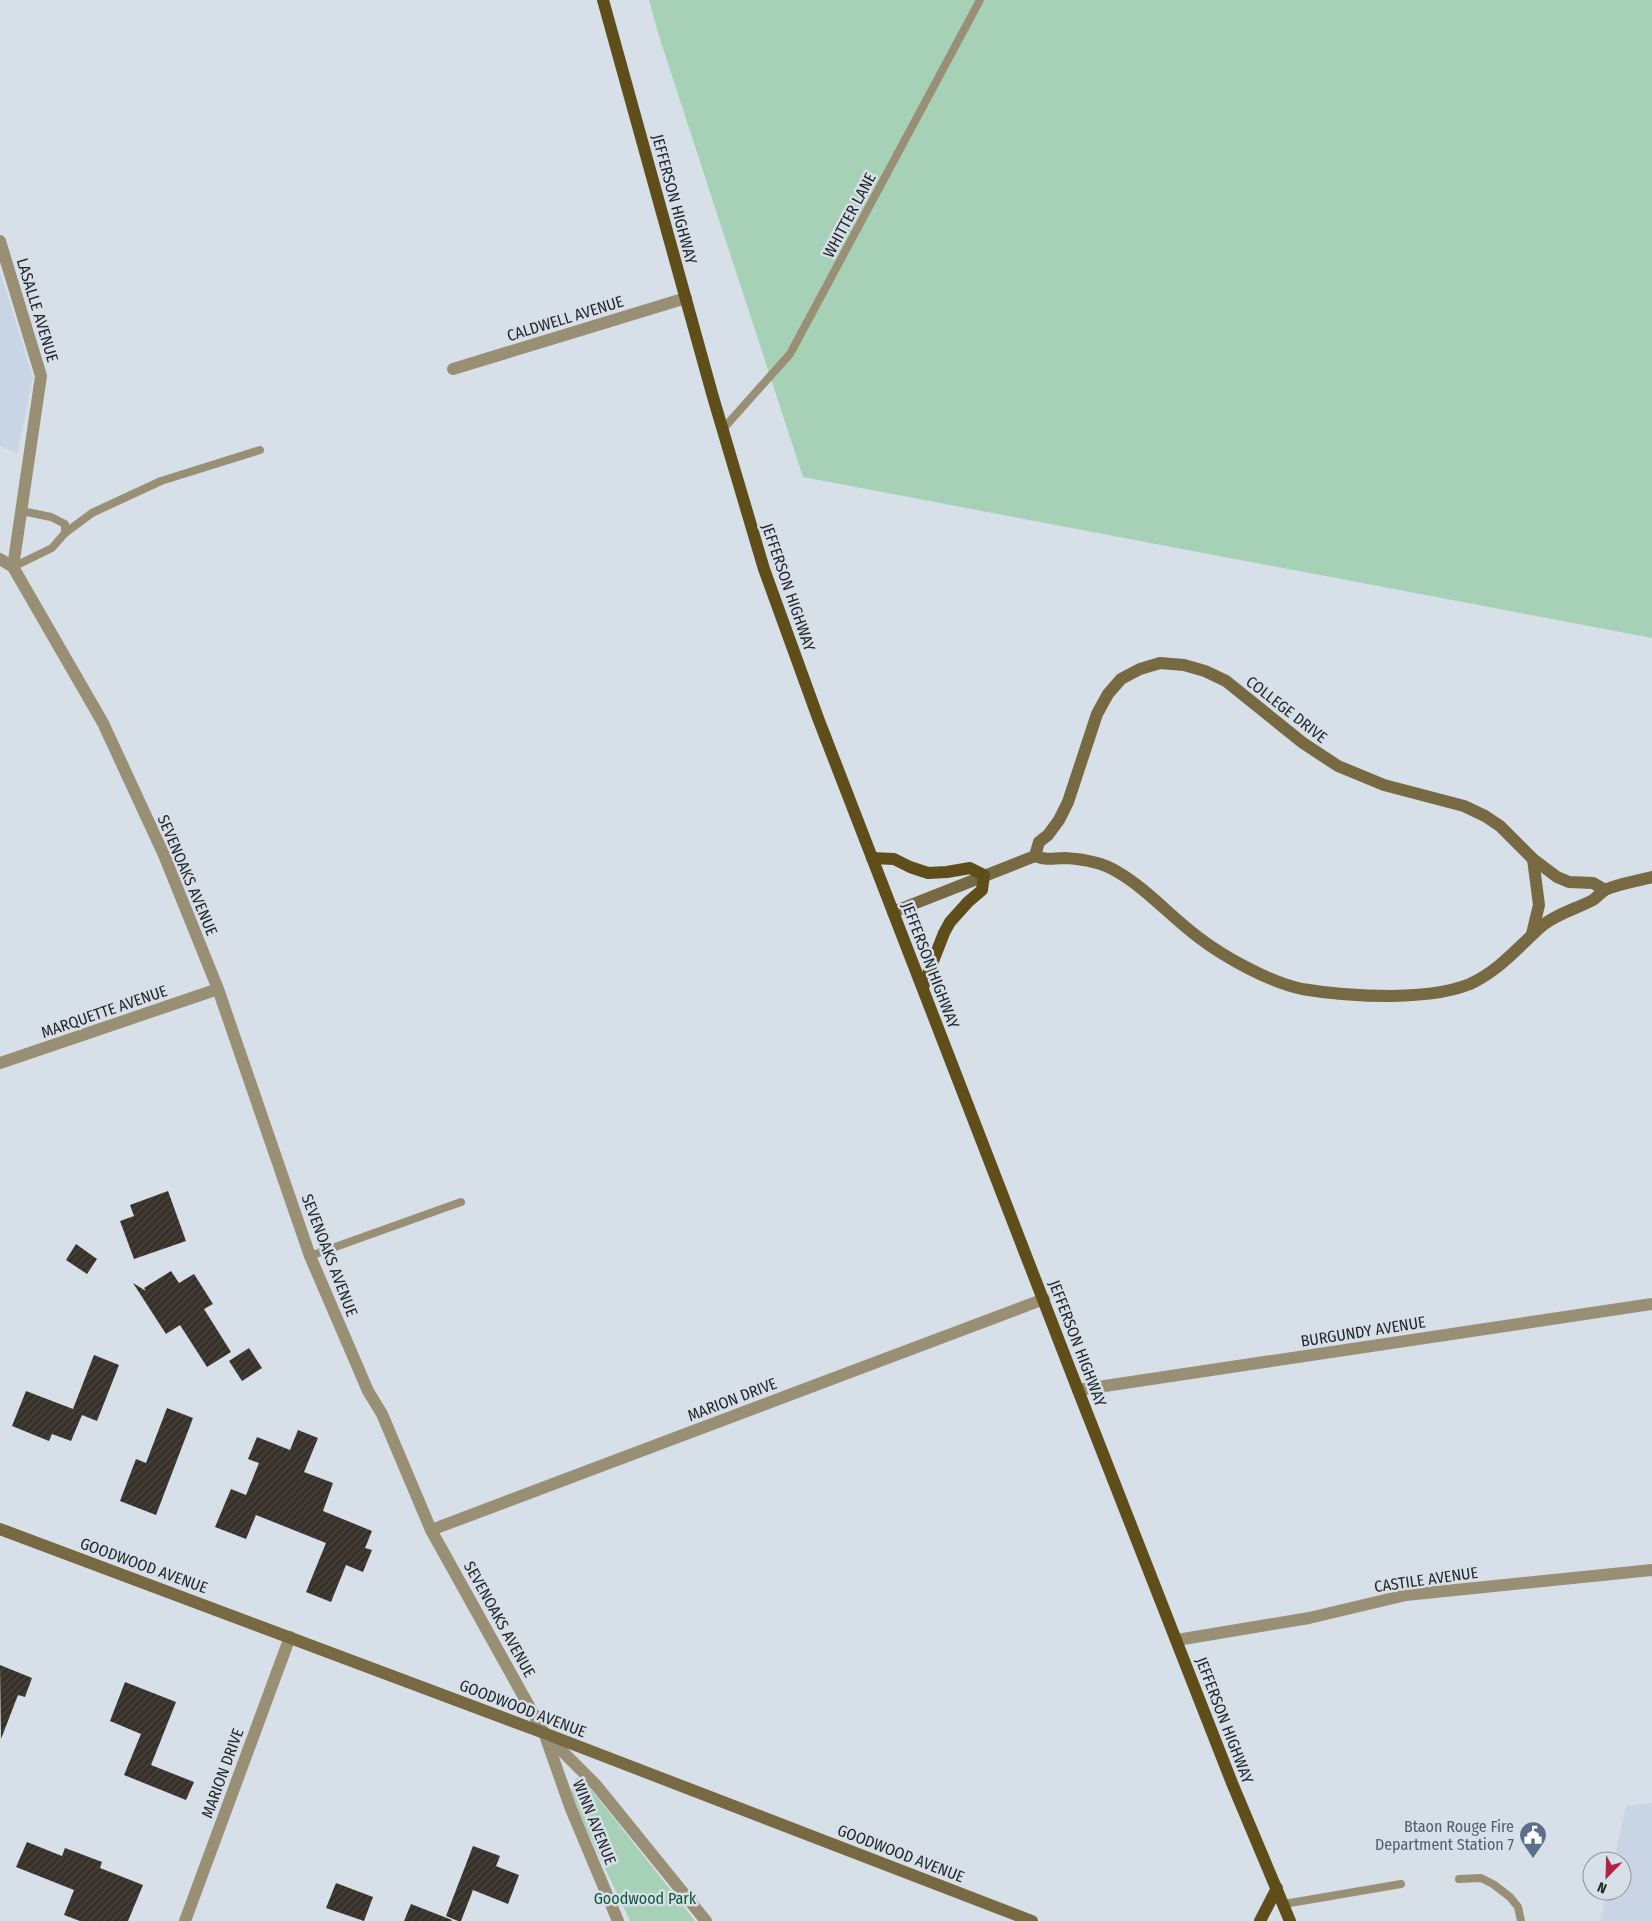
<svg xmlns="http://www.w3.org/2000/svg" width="1652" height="1921" viewBox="0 0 1652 1921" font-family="'Fira Sans Condensed',sans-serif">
	<defs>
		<pattern id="building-hatch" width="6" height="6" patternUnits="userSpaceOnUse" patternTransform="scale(1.25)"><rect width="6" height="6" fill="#37312a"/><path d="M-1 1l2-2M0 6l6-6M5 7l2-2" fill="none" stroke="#4b4640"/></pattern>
	</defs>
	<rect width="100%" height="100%" fill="#d7dfe8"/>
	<g fill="#c9d5e5">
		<polygon points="0,271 33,378 17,454 0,446"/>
		<polygon points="1652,1803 1652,1921 1600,1921 1607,1891 1622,1891 1622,1861 1614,1861 1626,1806"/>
	</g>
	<g fill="#a7d1b6">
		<polygon points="649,0 1652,0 1652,638 803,477 659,36"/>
		<polygon points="576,1778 582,1778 695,1921 630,1921 573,1801 571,1792"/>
	</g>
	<g fill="url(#building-hatch)">
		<polygon points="168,1191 186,1241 134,1259 120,1221 134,1216 130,1205"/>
		<polygon points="76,1244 97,1259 87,1274 66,1260"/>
		<polygon points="171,1271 179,1283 194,1274 213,1304 204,1309 231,1352 207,1367 180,1325 166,1334 133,1283 146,1291 144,1288"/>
		<polygon points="249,1348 262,1368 242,1381 229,1361"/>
		<polygon points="94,1355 119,1365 97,1421 82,1415 71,1441 52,1434 49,1441 12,1426 26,1391 73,1409"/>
		<polygon points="167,1408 193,1418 156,1515 120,1501 136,1459 146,1463"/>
		<polygon points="298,1430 318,1438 304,1472 333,1483 323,1511 372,1531 365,1548 372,1550 363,1572 346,1565 331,1602 306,1592 326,1543 256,1515 246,1539 215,1527 231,1489 246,1495 259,1463 248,1459 257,1437 290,1450"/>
		<polygon points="0,1665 32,1678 25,1697 18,1695 1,1739"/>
		<polygon points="125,1682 176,1702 151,1765 194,1782 186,1800 124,1775 141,1734 110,1721"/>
		<polygon points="27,1842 62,1856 65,1848 102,1862 100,1868 143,1885 128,1921 80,1921 64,1915 74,1890 16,1867"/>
		<polygon points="473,1846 500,1856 496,1866 519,1875 508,1904 473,1890 461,1921 458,1921 446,1916"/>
		<polygon points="336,1883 373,1897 364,1921 326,1908"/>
		<polygon points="411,1904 452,1920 451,1921 404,1921"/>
	</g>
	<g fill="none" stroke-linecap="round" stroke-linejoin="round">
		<g stroke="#998f75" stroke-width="8">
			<polyline points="723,429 790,354 980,0"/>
			<polyline points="22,511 51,517 65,524 65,533"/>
			<polyline points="13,567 52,548 65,533 92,513 161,481 260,450"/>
			<polyline points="310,1256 461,1202"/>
			<polyline points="1459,1879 1481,1878 1493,1884 1510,1897 1518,1907 1521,1921"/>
			<polyline points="1284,1904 1401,1884"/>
		</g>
		<g stroke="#998f75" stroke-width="12">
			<polyline points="0,241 41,376 13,567"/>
			<polyline points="453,369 686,298"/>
			<polyline points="0,559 13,567 103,723 164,855 218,989 310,1256 368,1391 382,1414 431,1530 544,1733 596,1785 706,1921"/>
			<polyline points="0,1063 218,989"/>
			<polyline points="1078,1390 1652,1304"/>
			<polyline points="431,1530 1044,1299"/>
			<polyline points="1177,1640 1309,1618 1406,1595 1652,1570"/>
			<polyline points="546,1738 571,1809 618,1921"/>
			<polyline points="185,1921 290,1637"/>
		</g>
		<g stroke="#776942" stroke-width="12">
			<polyline points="1035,856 1039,842 1048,835 1059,820 1068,802 1097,714 1108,694 1121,679 1140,669 1160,663 1184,665 1205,671 1226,681 1303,743 1338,766 1384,785 1464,806 1485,816 1500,826 1533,859 1557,877 1569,882 1593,883 1605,890"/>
			<path d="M893 912 1035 856C1049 861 1052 858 1065 858 1082 859 1101 862 1116 871 1146 888 1170 916 1198 937 1224 957 1269 982 1302 989 1331 994 1362 996 1392 996 1418 995 1445 994 1470 984 1499 971 1519 946 1543 925 1558 913 1576 909 1593 900 1597 897 1600 893 1605 890 1617 884 1638 881 1652 877"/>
			<polyline points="1532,934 1539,905 1533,859"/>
			<polyline points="0,1529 544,1733 1032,1921"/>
		</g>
		<g stroke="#5f4e19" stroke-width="12">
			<polyline points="603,0 713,397 764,569 818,718 1078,1390 1232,1783 1290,1921"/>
			<polyline points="872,858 894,859 910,867 928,873 947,872 970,868 984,875 982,890 968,902 950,922 944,933 923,987"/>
			<polyline points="1260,1921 1277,1888"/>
		</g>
	</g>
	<defs>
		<g id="civic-pin" transform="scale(1.4375)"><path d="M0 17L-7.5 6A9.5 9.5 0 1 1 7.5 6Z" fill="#5c6f8a" stroke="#d7dfe8"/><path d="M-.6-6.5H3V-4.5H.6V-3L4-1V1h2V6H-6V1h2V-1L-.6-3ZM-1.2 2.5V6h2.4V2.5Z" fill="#fff"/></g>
	</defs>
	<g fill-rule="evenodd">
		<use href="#civic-pin" x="1533" y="1835"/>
	</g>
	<g text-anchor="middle" stroke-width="5" stroke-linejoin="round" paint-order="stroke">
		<g font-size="16" fill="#24272a" stroke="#d7dfe8">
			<text transform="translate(675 199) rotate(75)" y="6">JEFFERSON HIGHWAY</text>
			<text transform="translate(849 215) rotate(-62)" y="6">WHITTER LANE</text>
			<text transform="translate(38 310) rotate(73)" y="6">LASALLE AVENUE</text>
			<text transform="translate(565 318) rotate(-17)" y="6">CALDWELL AVENUE</text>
			<text transform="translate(789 587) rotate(71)" y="6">JEFFERSON HIGHWAY</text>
			<text transform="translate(1287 709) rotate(38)" y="6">COLLEGE DRIVE</text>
			<text transform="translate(188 875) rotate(67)" y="6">SEVENOAKS AVENUE</text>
			<text transform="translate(931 965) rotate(69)" y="6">JEFFERSON HIGHWAY</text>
			<text transform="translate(104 1011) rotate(-19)" y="6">MARQUETTE AVENUE</text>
			<text transform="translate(330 1255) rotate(69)" y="6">SEVENOAKS AVENUE</text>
			<text transform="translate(1363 1331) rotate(-9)" y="6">BURGUNDY AVENUE</text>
			<text transform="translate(1078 1343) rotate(69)" y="6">JEFFERSON HIGHWAY</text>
			<text transform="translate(732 1399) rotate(-21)" y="6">MARION DRIVE</text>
			<text transform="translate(144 1565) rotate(20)" y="6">GOODWOOD AVENUE</text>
			<text transform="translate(1426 1579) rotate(-8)" y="6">CASTILE AVENUE</text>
			<text transform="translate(500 1619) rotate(61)" y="6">SEVENOAKS AVENUE</text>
			<text transform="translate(523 1708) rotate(21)" y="6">GOODWOOD AVENUE</text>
			<text transform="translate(1225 1720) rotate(69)" y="6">JEFFERSON HIGHWAY</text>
			<text transform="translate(222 1773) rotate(-70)" y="6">MARION DRIVE</text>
			<text transform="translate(595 1822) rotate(68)" y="6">WINN AVENUE</text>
			<text transform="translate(901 1853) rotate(21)" y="6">GOODWOOD AVENUE</text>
		</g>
		<g font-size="16" fill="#4e5e75" stroke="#d7dfe8" text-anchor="end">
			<text x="1514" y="1832">Btaon Rouge Fire<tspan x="1514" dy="18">Department Station 7</tspan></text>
		</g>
		<g font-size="16" fill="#0d5b36" stroke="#d7dfe8">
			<text x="645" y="1904">Goodwood Park</text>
		</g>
	</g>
	<g transform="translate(1607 1876) rotate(203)"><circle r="24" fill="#d7dfe8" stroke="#8f959c"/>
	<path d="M0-4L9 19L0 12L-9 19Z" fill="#b32145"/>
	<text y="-8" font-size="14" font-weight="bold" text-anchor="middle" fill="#24272a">N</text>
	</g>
</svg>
